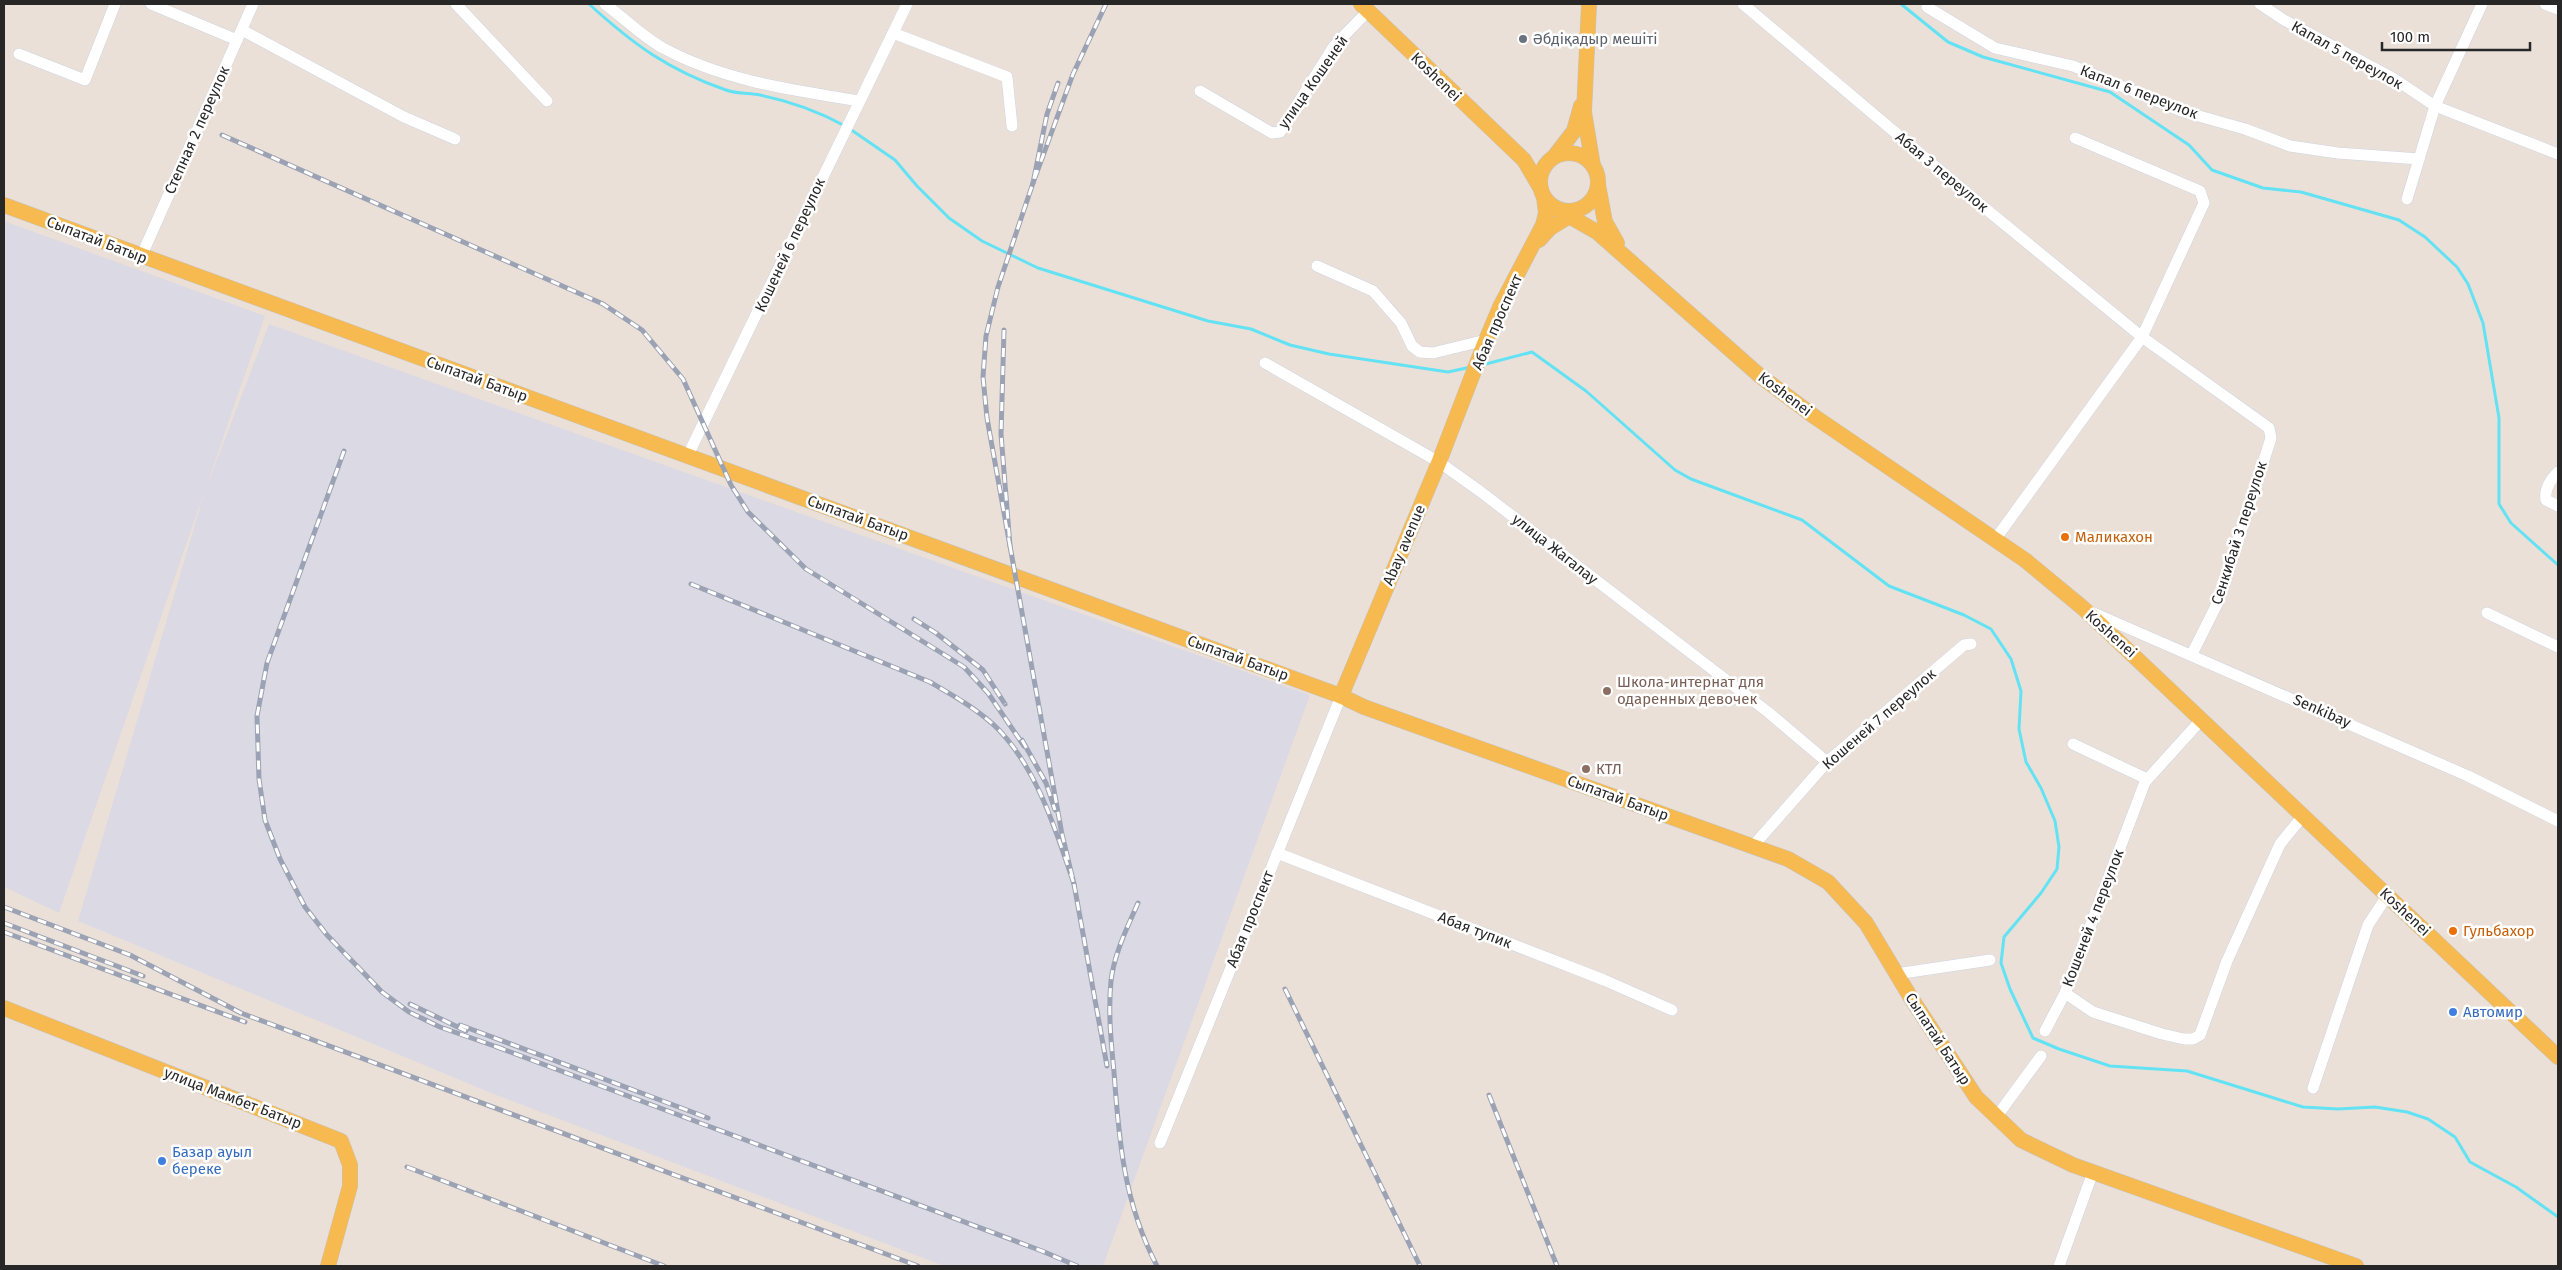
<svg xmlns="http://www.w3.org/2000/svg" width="2562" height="1270" viewBox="0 0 2562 1270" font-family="'Fira Sans',sans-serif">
	<rect width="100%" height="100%" fill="#ebe0d8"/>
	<polygon fill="#dbd9e3" points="4,221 265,316 206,488 269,324 1310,695 1103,1266 944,1266 491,1093 78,921 205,490 59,913 4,887"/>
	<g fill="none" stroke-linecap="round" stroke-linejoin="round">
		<g stroke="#63e2f4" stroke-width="3">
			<path d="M589 4C633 44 668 70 726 90 736 94 749 93 760 95 790 101 818 111 845 126"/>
			<polyline points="1901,4 1948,42 1983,57 2110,92 2189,145 2212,170 2263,188 2301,192 2399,220 2425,237 2457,267 2468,284 2483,323 2499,418 2499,504 2511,523 2558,565"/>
			<polyline points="850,129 895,160 917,186 949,218 982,241 1038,268 1208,321 1251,329 1290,345 1329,354 1448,372 1471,367"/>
			<polyline points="1482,365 1532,352 1586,391 1675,470 1691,479 1802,520 1889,586 1964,615 1991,629 2011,659 2021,691 2019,729 2026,762 2041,788 2055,821 2059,847 2057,869 2041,893 2004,937 2001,963 2010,989 2033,1038 2059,1049 2110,1066 2187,1071 2303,1107 2338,1109 2375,1107 2407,1112 2428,1119 2455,1137 2470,1162 2516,1187 2558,1217"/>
		</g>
		<g stroke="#cdd4e2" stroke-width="12">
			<g id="minor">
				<polyline points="151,4 237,40"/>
				<polyline points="456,4 547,101"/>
				<path d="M605 4C624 18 643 37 663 48 724 81 792 90 859 101"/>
				<polyline points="1743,4 1975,200 2142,337 2269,428 2271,438 2219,600 2192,654"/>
				<polyline points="2260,4 2284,20 2393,78 2435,106 2558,154"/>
				<polyline points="2545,4 2558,9"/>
				<polyline points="1927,7 1995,48 2073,66 2181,111 2245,129 2290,146 2338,153 2419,159"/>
				<polyline points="242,30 404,117 455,139"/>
				<polyline points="893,33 1007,77 1012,126"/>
				<polyline points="19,54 85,80 115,4"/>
				<polyline points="1200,91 1272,133 1280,132 1334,46 1368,11"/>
				<polyline points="2407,199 2435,106 2482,4"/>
				<polyline points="141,257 253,4"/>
				<polyline points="1317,266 1373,291 1401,323 1412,346 1420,352 1433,353 1486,340"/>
				<polyline points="1265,363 1439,462 1481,492 1768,712 1827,762"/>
				<polyline points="687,457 907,4"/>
				<path d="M2558 472C2551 479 2544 489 2546 500L2558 506"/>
				<polyline points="1994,541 2142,337 2204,203 2200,191 2075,138"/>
				<polyline points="2089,611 2468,776 2558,821"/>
				<polyline points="2487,613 2558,647"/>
				<polyline points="2073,744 2147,779"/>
				<polyline points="1753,846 1827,762 1964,645 1971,644"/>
				<polyline points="1277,853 1604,980 1672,1010"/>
				<polyline points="1896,974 1990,960"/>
				<polyline points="2065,993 2093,1012 2162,1034 2184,1039 2193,1039 2200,1035 2227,961 2280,844 2303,816"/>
				<polyline points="2045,1031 2065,993 2145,782 2202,719"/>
				<polyline points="2313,1088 2368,925 2387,896"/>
				<polyline points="1997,1116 2041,1056"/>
				<polyline points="1160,1143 1341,696"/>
				<polyline points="2059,1266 2093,1172"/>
			</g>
		</g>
		<g stroke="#c3c3c3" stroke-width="16">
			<g id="major">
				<polyline points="1361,4 1524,160 1541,189"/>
				<polyline points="1589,4 1584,112 1593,166"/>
				<circle cx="1569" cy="182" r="29"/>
				<polyline points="1554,157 1574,131 1581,106"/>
				<polyline points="1598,185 1605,222 1617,243"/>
				<polyline points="4,205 1341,696 1364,707 1788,859 1828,882 1866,923 1911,998 1976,1097 2021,1140 2073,1165 2356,1266"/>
				<polyline points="1555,208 1597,232 1759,375 1815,417 2025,560 2083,608 2558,1057"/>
				<polyline points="1539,240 1550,228 1576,212"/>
				<polyline points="1341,696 1439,462 1484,345 1500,307 1543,225 1546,213 1544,197"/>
				<polyline points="4,1008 341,1141 350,1165 350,1186 328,1266"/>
			</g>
		</g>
		<use href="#minor" stroke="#fff" stroke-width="11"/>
		<use href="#major" stroke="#f7ba50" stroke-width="15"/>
		<g stroke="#9ba2b3" stroke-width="5">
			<g id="rail">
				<polyline points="1058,83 1047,114 1033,183 1073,74 1106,4"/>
				<polyline points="222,135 603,304 642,330 683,379 731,485 748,512 806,569 964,667 988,693 1024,746"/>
				<polyline points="1004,330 1001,434 1010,546 987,418 983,377 986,336 998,287 1033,183"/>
				<polyline points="344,451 267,663 257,716 259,779 265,820 280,859 305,907 327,935 382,992 409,1012 440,1027 503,1049"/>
				<polyline points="1010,546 1061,829"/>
				<path d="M691 584 930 682C954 696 979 710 999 730 1038 771 1056 831 1074 884L1061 830"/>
				<polyline points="914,619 936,633 983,670 1005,704"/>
				<polyline points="1022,740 1046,783 1055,810"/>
				<polyline points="1074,884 1107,1066"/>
				<path d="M1138 903C1127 928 1114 954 1111 981 1108 1012 1111 1042 1114 1072 1119 1142 1124 1203 1157 1266"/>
				<polyline points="4,907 130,955 241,1013 918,1266"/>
				<polyline points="4,923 143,976"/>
				<polyline points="4,932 245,1022"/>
				<polyline points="1285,989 1420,1266"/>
				<polyline points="410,1004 466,1031"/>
				<polyline points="460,1025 708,1118"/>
				<polyline points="497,1047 1042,1251 1077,1266"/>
				<polyline points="1489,1095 1557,1266"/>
				<polyline points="407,1167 664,1266"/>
			</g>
		</g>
		<use href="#rail" stroke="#fff" stroke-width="3" stroke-dasharray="9" stroke-linecap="butt"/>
	</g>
	<circle fill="#6b7280" stroke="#fff" stroke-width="2" cx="1523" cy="39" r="5"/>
	<g fill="#e8710a" stroke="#fff" stroke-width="2">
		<circle cx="2065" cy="537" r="5"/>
		<circle cx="2453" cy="931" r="5"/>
	</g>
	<g fill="#8d6e63" stroke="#fff" stroke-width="2">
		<circle cx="1607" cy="691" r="5"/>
		<circle cx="1586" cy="769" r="5"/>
	</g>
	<g fill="#3f7fe0" stroke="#fff" stroke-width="2">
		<circle cx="2453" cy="1012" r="5"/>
		<circle cx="162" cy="1161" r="5"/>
	</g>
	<g text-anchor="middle" stroke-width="5" stroke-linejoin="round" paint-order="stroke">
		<g font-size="15" fill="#5b616d" stroke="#fff" text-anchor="start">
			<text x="1533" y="44">Әбдіқадыр мешіті</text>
		</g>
		<g font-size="15" fill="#272727" stroke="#fff">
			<text transform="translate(2347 55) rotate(29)" y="5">Капал 5 переулок</text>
			<text transform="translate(1436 77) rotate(44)" y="5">Koshenei</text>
			<text transform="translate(1313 82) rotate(-55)" y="5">улица Кошеней</text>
			<text transform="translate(2139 92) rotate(21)" y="5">Капал 6 переулок</text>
			<text transform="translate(197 130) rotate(-66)" y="5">Степная 2 переулок</text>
			<text transform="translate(1942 172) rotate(40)" y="5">Абая 3 переулок</text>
			<text transform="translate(97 240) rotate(21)" y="5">Сыпатай Батыр</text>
			<text transform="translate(790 245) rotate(-65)" y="5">Кошеней 6 переулок</text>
			<text transform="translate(1497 322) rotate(-66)" y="5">Абая проспект</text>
			<text transform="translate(477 379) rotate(20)" y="5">Сыпатай Батыр</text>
			<text transform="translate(1785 394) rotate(37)" y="5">Koshenei</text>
			<text transform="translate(858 518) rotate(20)" y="5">Сыпатай Батыр</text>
			<text transform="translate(2239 533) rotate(-72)" y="5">Сенкибай 3 переулок</text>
			<text transform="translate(1404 545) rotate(-67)" y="5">Abay avenue</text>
			<text transform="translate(1555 549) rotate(38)" y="5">улица Жагалау</text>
			<text transform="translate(2111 634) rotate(42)" y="5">Koshenei</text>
			<text transform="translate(1238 658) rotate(20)" y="5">Сыпатай Батыр</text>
			<text transform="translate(2322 711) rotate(24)" y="5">Senkibay</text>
			<text transform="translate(1879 719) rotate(-41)" y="5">Кошеней 7 переулок</text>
			<text transform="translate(1618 798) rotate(20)" y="5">Сыпатай Батыр</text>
			<text transform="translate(2405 912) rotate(43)" y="5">Koshenei</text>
			<text transform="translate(2093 918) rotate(-69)" y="5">Кошеней 4 переулок</text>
			<text transform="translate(1250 919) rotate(-68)" y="5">Абая проспект</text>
			<text transform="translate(1475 930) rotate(21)" y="5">Абая тупик</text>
			<text transform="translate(1938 1039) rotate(57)" y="5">Сыпатай Батыр</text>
			<text transform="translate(233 1098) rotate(21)" y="5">улица Мамбет Батыр</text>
		</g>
		<g font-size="15" fill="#c56008" stroke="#fff" text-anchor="start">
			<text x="2075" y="542">Маликахон</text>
			<text x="2463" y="936">Гульбахор</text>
		</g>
		<g font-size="15" fill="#785e54" stroke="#fff" text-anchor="start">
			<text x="1617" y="687">Школа-интернат для<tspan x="1617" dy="17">одаренных девочек</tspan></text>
			<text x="1596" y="774">КТЛ</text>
		</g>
		<g font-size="15" fill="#366cbe" stroke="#fff" text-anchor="start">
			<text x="2463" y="1017">Автомир</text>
			<text x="172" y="1157">Базар ауыл<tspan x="172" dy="17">береке</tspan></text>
		</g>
	</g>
	<rect width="2562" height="1270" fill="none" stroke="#272727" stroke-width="10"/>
	<path d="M2382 42v8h148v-8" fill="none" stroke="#272727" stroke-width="2.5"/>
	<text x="2390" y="42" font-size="15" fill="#272727" stroke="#ffffff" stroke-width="4" paint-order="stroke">100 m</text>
</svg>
